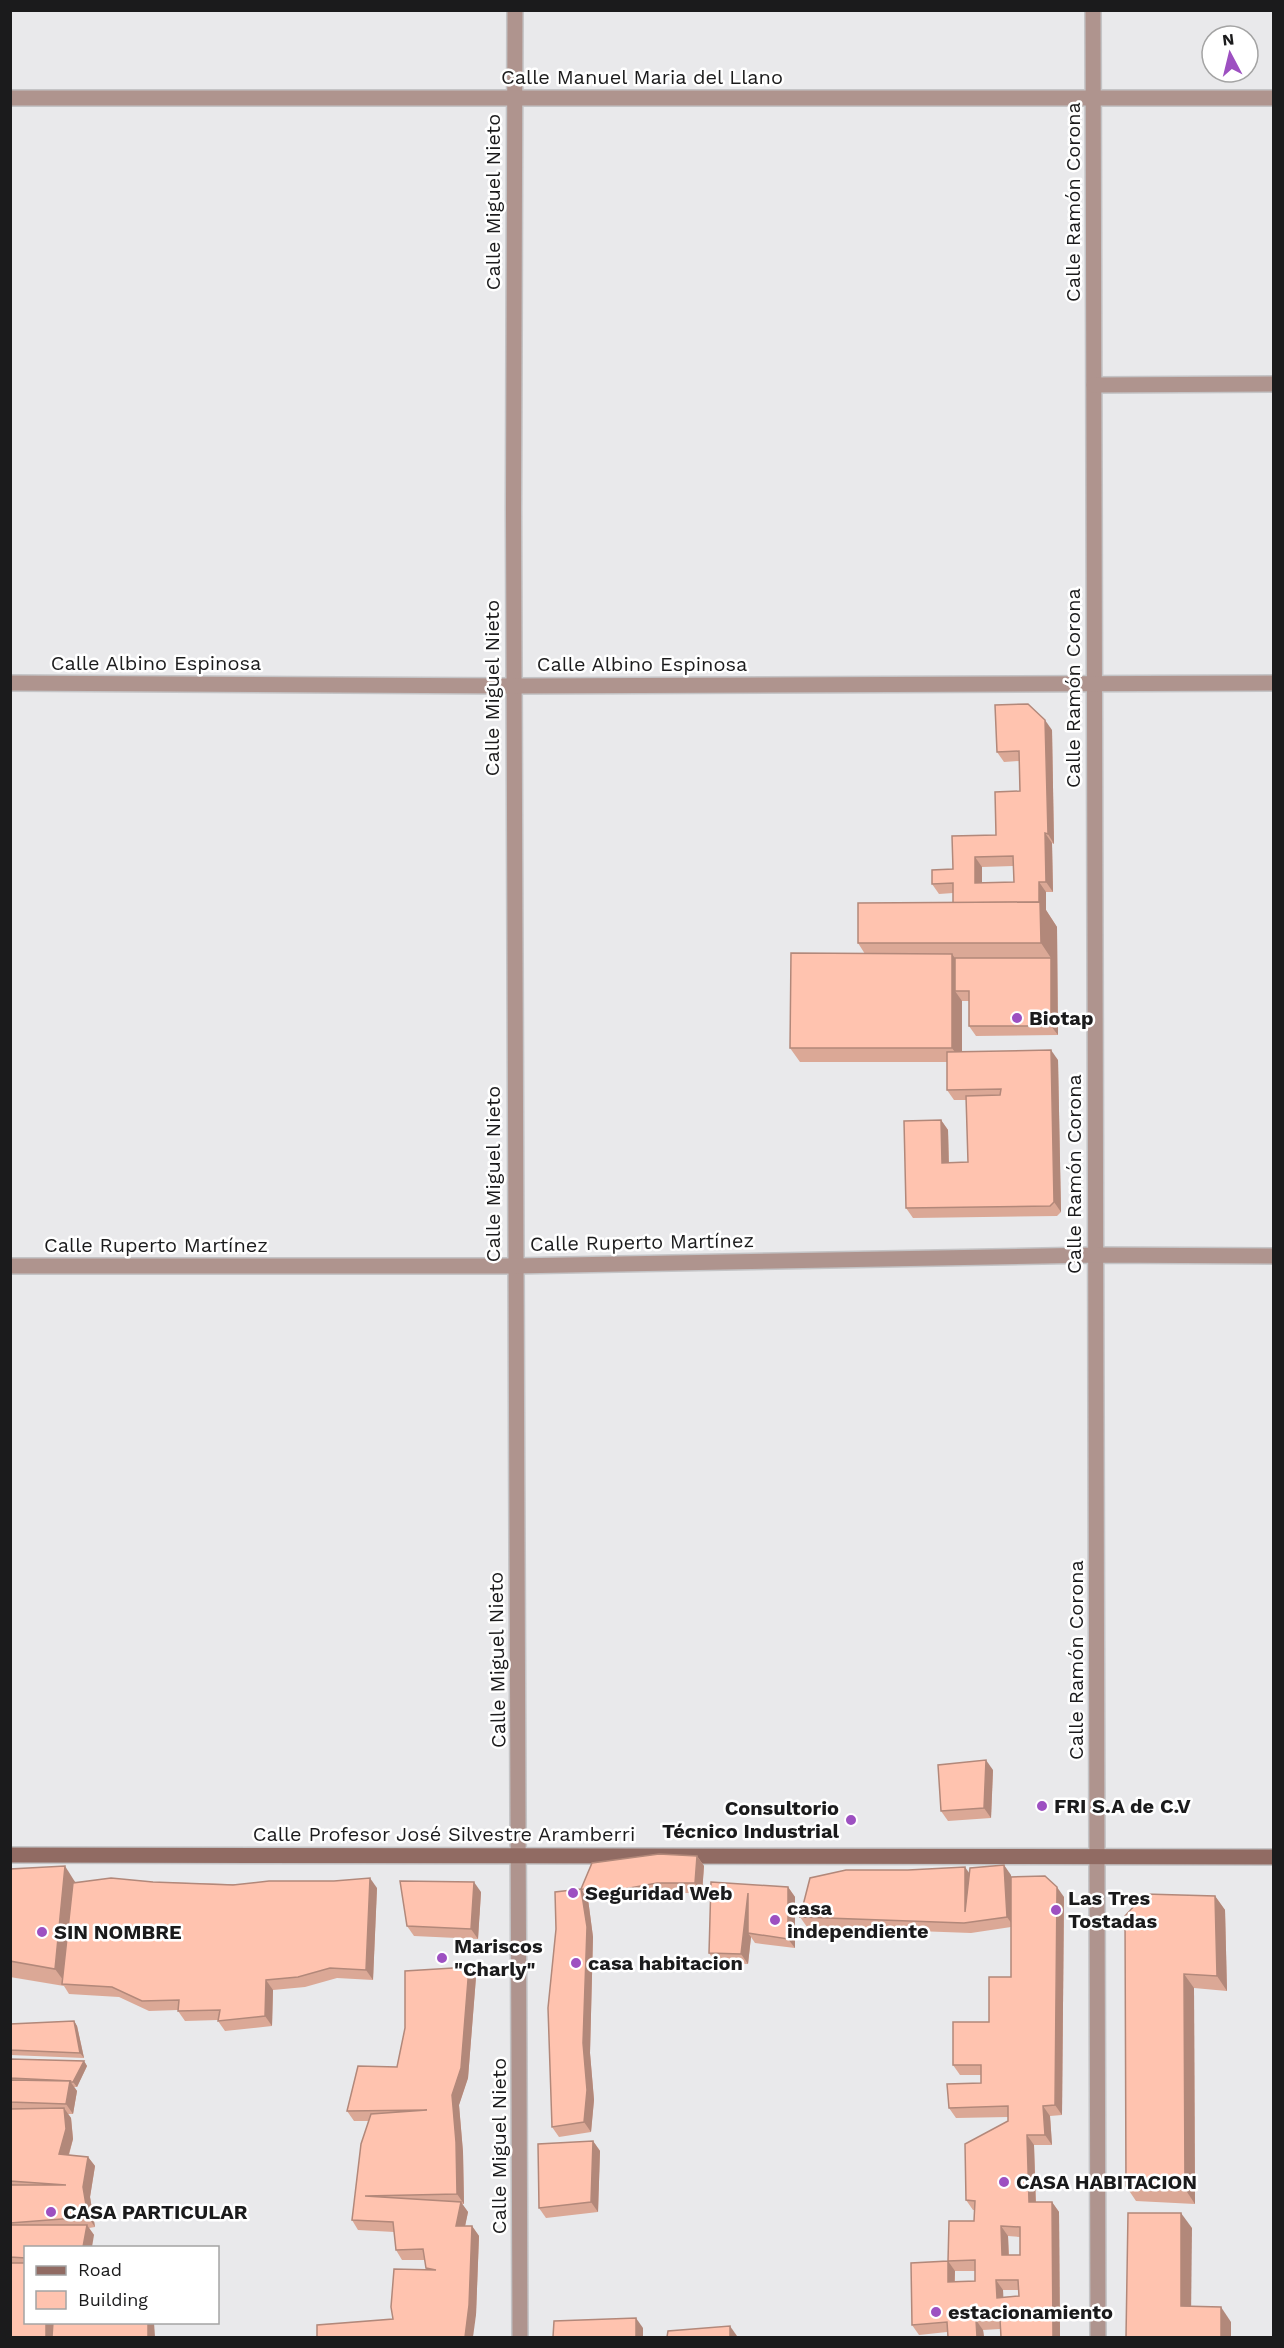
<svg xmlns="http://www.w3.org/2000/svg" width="1284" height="2348" viewBox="0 0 1284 2348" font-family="'Work Sans',sans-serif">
	<rect width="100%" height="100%" fill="#e9e9eb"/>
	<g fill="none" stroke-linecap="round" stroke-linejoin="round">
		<g stroke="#c4c4c6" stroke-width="18">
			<g id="minor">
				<path d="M515 10C510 786 519 1562 520 2338"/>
				<polyline points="1093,10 1098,2338"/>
				<polyline points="10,98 1274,98"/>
				<polyline points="1094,385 1274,384"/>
				<polyline points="10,683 512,686 1274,683"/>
				<polyline points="10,1266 514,1266 1096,1255 1274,1256"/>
			</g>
		</g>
		<g stroke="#c4c4c6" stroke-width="18">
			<polyline id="secondary" points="10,1855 1274,1857"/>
		</g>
		<use href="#minor" stroke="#af948e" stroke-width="15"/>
		<use href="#secondary" stroke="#916b63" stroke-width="15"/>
	</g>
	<g fill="#dba896" fill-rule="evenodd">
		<path d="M1052 730 1054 844 1052 843 1053 892H1046V910L1057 927 1058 1035 976 1036 969 1026V1001H962V1052L1058 1060 1061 1212 1057 1216 913 1218 906 1208 941 1120 948 1130 949 1163 968 1162 966 1100H954L947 1090V1062H800L790 1048 865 954 858 943 953 903V893L939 894 932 884 996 835 1020 791 1019 761 1004 762 997 752ZM1013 866 1014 882 982 883V867Z"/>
		<polygon points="993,1770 991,1818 948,1821 941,1811"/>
		<polygon points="697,1856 704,1866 702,1893 664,1893 626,1900 588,1899 593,1937 590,2053 594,2100 591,2132 559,2137 552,2127 581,1889"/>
		<path d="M1004 1865 1011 1877 1064 1897 1062 2115 1050 2116 1052 2145H1034L1036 2202H1052L1059 2212 1060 2337H1001L1000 2329 983 2330 984 2337H948L947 2332 919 2335 912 2325 948 2261 974 2221 975 2210H973L966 2200 1008 2121V2117L956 2118 949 2108 981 2083V2075H960L953 2065 989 2022 1011 1977V1927L971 1933 807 1927 800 1917 969 1873ZM1008 2236 1020 2237V2255H1009ZM955 2271H975V2281H955ZM1003 2290H1018L1019 2296 1003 2297Z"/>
		<polygon points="10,1869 76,1882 153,1882 377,1888 373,1980 337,1978 305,1987 273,1990 272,2026 225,2031 218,2021 218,2020 185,2021 178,2011 178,2010 149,2011 119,1997 69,1994 64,1986 10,1977"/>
		<polygon points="788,1887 795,1897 795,1948 755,1943 751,1937 748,1964 716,1963 709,1953"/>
		<polygon points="481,1892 478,1939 414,1936 407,1926"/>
		<polygon points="1215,1896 1225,1910 1227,1991 1194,1988 1195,2204 1136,2201 1126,2186 1125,1916"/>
		<polygon points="469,1967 476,1977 468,2078 459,2105 463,2152 464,2204 462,2204 468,2212 465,2226 472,2226 479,2236 476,2315 393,2319 427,2270 425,2260 402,2260 396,2250 394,2232 358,2230 352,2220 369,2121 354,2121 347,2111 397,2067"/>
		<polygon points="74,2021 77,2026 84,2058 10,2055 10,2024"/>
		<polygon points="10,2059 84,2061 87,2066 77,2087 74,2087 77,2091 73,2114 68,2114 71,2118 73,2139 69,2155 88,2157 95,2166 90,2197 95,2227 89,2228 94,2235 26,2247 26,2322 10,2337"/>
		<polygon points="593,2141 600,2151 598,2212 546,2218 539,2208"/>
	</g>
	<g fill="#b2887a">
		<polygon points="1045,720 1052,730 1054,844 1048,834"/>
		<polygon points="1045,833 1052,843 1053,892 1046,882"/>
		<polygon points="975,857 982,867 982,893 975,883"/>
		<polygon points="1039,882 1046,892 1046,910 1057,927 1058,1035 1051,1026 1051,958 1041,943 1039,917"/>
		<polygon points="952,954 962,968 955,991 962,1001 962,1062 952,1048"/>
		<polygon points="1051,1050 1058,1060 1061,1212 1054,1202"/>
		<polygon points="941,1120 948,1130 949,1173 942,1163"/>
		<polygon points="986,1760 993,1770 991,1818 984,1808"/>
		<polygon points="697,1856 704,1866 702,1893 695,1883"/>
		<polygon points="1004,1865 1011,1875 1014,1927 1007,1917"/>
		<polygon points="65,1866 77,1885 66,1984 55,1969"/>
		<polygon points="965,1867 972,1877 965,1912"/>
		<polygon points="370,1878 377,1888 373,1980 366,1970"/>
		<polygon points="474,1882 481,1892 478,1939 471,1929"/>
		<polygon points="788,1887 795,1897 795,1948 788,1939"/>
		<polygon points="1057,1887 1064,1897 1062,2115 1055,2105"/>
		<polygon points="581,1889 588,1899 593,1937 590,2053 594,2100 591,2132 584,2122"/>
		<polygon points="748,1893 748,1933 751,1937 748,1964 741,1954"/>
		<polygon points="1215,1896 1225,1910 1227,1991 1217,1976"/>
		<polygon points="469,1967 476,1977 468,2078 459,2105 463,2152 464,2204 457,2194 452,2095"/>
		<polygon points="1184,1974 1194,1988 1195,2204 1185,2189"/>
		<polygon points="266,1980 273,1990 272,2026 265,2016"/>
		<polygon points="74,2021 77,2026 84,2058 80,2053"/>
		<polygon points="84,2061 87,2066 77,2087 73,2082"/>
		<polygon points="70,2081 77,2091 73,2114 66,2104"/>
		<polygon points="1043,2106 1050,2116 1052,2145 1045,2135"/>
		<polygon points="64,2108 71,2118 73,2139 66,2164 59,2154"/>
		<polygon points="1027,2135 1034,2145 1036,2212 1029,2202"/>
		<polygon points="593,2141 600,2151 598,2212 591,2202"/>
		<polygon points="88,2157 95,2166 90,2197 95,2227 88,2217 83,2187"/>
		<polygon points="461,2202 468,2212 463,2236 456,2226"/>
		<polygon points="1052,2202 1059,2212 1060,2337 1053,2337"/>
		<polygon points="1181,2213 1192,2228 1191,2320 1181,2306"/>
		<polygon points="87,2225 94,2235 92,2247 83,2247"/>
		<polygon points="472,2226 479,2236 476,2315 473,2337 465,2337"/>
		<polygon points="1001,2226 1008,2236 1009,2265 1002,2255"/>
		<polygon points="948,2261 955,2271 954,2292 948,2282"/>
		<polygon points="996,2280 1003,2290 1004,2308 997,2298"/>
		<polygon points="1221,2307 1231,2322 1231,2337 1221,2337"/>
		<polygon points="636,2318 643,2328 643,2337 636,2337"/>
		<polygon points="976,2320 983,2330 984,2337 977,2337"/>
		<polygon points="46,2322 60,2322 59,2337 46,2337"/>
		<polygon points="148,2322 154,2322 155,2337 148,2337"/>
		<polygon points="730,2326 737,2336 737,2337 730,2337"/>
	</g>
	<g fill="#ffc3af" stroke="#b2887a" stroke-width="1.5" fill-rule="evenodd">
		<path d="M1028 704 1045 720 1048 834 1045 833 1046 882H1039V902L953 903V883L932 884V870L953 869 952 836 996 835 995 792 1020 791 1019 751 997 752 995 705ZM1013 856 1014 882 975 883V857Z"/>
		<polygon points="1040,902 1041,943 858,943 858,903"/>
		<polygon points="791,953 952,954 952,1048 790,1048"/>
		<polygon points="955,958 1051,958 1051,1026 969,1026 969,991 955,991"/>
		<polygon points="1051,1050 1054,1202 1050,1206 906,1208 904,1121 941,1120 942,1163 968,1162 966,1096 1000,1095 1001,1089 947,1090 947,1052"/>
		<polygon points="986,1760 984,1808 941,1811 938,1765"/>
		<polygon points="659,1854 697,1856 695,1883 657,1883 619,1890 581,1889 592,1863"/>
		<polygon points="1004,1865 1007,1917 964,1923 800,1917 810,1878 846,1870 908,1870 965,1867 965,1912 970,1868"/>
		<polygon points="65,1866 55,1969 10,1961 10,1869"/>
		<path d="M1045 1876 1057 1887 1055 2105 1043 2106 1045 2135H1027L1029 2202H1052L1053 2337H1001L1000 2319 976 2320 977 2337H948L947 2322 912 2325 911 2263 948 2261 949 2221H974L975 2201 966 2200 965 2144 1008 2121V2106L949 2108 947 2084 981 2083V2065H953V2022H989V1977H1011V1877ZM1001 2226 1020 2227V2255H1002ZM975 2260V2281L948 2282V2261ZM996 2280H1018L1019 2296 997 2298Z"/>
		<polygon points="111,1878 153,1882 233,1885 269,1881 334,1881 370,1878 366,1970 330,1968 298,1977 266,1980 265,2016 218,2021 220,2010 178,2011 179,2000 142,2001 112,1987 62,1984 73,1883"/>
		<polygon points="400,1881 474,1882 471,1929 407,1926"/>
		<polygon points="711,1882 788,1887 788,1939 748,1933 748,1893 741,1954 709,1953"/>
		<polygon points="581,1889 587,1927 583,2043 587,2090 584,2122 552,2127 548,2008 556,1929 555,1892"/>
		<polygon points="1145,1894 1215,1896 1217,1976 1184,1974 1185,2189 1126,2186 1125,1916"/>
		<polygon points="469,1967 461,2068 452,2095 456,2142 457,2194 365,2196 461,2202 456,2226 472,2226 469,2305 465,2337 317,2337 317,2325 393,2319 391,2307 394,2269 436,2270 426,2268 423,2249 396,2250 393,2222 352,2220 361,2144 371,2114 427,2110 347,2111 358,2066 397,2067 405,2028 405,1971"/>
		<polygon points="74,2021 80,2053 10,2050 10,2024"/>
		<polygon points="10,2059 84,2061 73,2082 69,2082 70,2081 10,2078"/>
		<polygon points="10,2080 70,2081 66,2104 10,2102"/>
		<polygon points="64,2108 66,2129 59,2154 88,2157 83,2187 88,2217 10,2223 10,2185 66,2185 10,2181 10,2109"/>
		<polygon points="593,2141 591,2202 539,2208 538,2144"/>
		<polygon points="1128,2213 1181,2213 1181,2306 1221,2307 1221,2337 1126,2337"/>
		<polygon points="10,2225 87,2225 83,2247 26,2247 26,2258 10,2257"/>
		<polygon points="10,2263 26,2263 26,2322 46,2322 46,2337 10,2337"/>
		<polygon points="636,2318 636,2337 553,2337 554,2321"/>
		<polygon points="53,2322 148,2322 148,2337 52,2337"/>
		<polygon points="730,2326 730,2337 667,2337 668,2331"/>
	</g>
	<g fill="#9d50c1" stroke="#fff" stroke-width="2">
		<circle cx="1017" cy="1018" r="6"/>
		<circle cx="1042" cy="1806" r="6"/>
		<circle cx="851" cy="1820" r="6"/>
		<circle cx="573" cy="1893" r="6"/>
		<circle cx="1056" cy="1910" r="6"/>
		<circle cx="775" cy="1920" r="6"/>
		<circle cx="42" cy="1932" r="6"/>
		<circle cx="442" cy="1958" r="6"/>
		<circle cx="576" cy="1963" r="6"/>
		<circle cx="1004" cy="2182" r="6"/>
		<circle cx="51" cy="2212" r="6"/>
		<circle cx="936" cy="2312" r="6"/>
	</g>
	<g text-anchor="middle" stroke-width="5" stroke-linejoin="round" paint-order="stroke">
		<g font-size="20" fill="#1b1b1c" stroke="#fff">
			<text x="642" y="84">Calle Manuel Maria del Llano</text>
			<text transform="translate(493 202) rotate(-90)" y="7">Calle Miguel Nieto</text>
			<text transform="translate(1073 202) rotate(-90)" y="7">Calle Ramón Corona</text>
			<text x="156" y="670">Calle Albino Espinosa</text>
			<text x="642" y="671">Calle Albino Espinosa</text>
			<text transform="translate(492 688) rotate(-90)" y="7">Calle Miguel Nieto</text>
			<text transform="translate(1073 688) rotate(-90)" y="7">Calle Ramón Corona</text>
			<text transform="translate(493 1174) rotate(-90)" y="7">Calle Miguel Nieto</text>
			<text transform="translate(1074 1174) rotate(-90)" y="7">Calle Ramón Corona</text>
			<text transform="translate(642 1242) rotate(-1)" y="7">Calle Ruperto Martínez</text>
			<text x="156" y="1252">Calle Ruperto Martínez</text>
			<text transform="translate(497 1660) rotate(-91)" y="7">Calle Miguel Nieto</text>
			<text transform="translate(1076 1660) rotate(-90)" y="7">Calle Ramón Corona</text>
			<text x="444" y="1841">Calle Profesor José Silvestre Aramberri</text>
			<text transform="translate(499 2146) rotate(-90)" y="7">Calle Miguel Nieto</text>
		</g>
		<g font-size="20" font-weight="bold" fill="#1b1b1c" stroke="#fff" text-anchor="start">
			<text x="1029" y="1025">Biotap</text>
			<text x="1054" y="1813">FRI S.A de C.V</text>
			<text x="839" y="1815" text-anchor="end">Consultorio<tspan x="839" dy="23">Técnico Industrial</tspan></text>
			<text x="585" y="1900">Seguridad Web</text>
			<text x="1068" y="1905">Las Tres<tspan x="1068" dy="23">Tostadas</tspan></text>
			<text x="787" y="1915">casa<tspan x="787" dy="23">independiente</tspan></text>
			<text x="54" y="1939">SIN NOMBRE</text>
			<text x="454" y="1953">Mariscos<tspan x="454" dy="23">"Charly"</tspan></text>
			<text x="588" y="1970">casa habitacion</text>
			<text x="1016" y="2189">CASA HABITACION</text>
			<text x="63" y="2219">CASA PARTICULAR</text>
			<text x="948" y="2319">estacionamiento</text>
		</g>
	</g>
	<rect width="1284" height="2348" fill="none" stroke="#1b1b1c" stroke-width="24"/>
	<rect x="24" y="2246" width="195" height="78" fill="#ffffff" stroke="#a4a4a4" stroke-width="1.5"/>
	<rect x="36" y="2266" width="30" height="9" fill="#916b63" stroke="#a4a4a4" stroke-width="1.5"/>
	<text x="78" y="2276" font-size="18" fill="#1b1b1c">Road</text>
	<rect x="36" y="2291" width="30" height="18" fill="#ffc3af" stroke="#a4a4a4" stroke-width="1.5"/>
	<text x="78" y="2306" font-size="18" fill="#1b1b1c">Building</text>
	<g transform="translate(1230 54) rotate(353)"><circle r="28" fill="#ffffff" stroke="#a4a4a4" stroke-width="1.5"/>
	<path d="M0-4.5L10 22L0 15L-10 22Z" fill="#9d50c1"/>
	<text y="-9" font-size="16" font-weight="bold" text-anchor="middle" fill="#1b1b1c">N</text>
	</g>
</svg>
